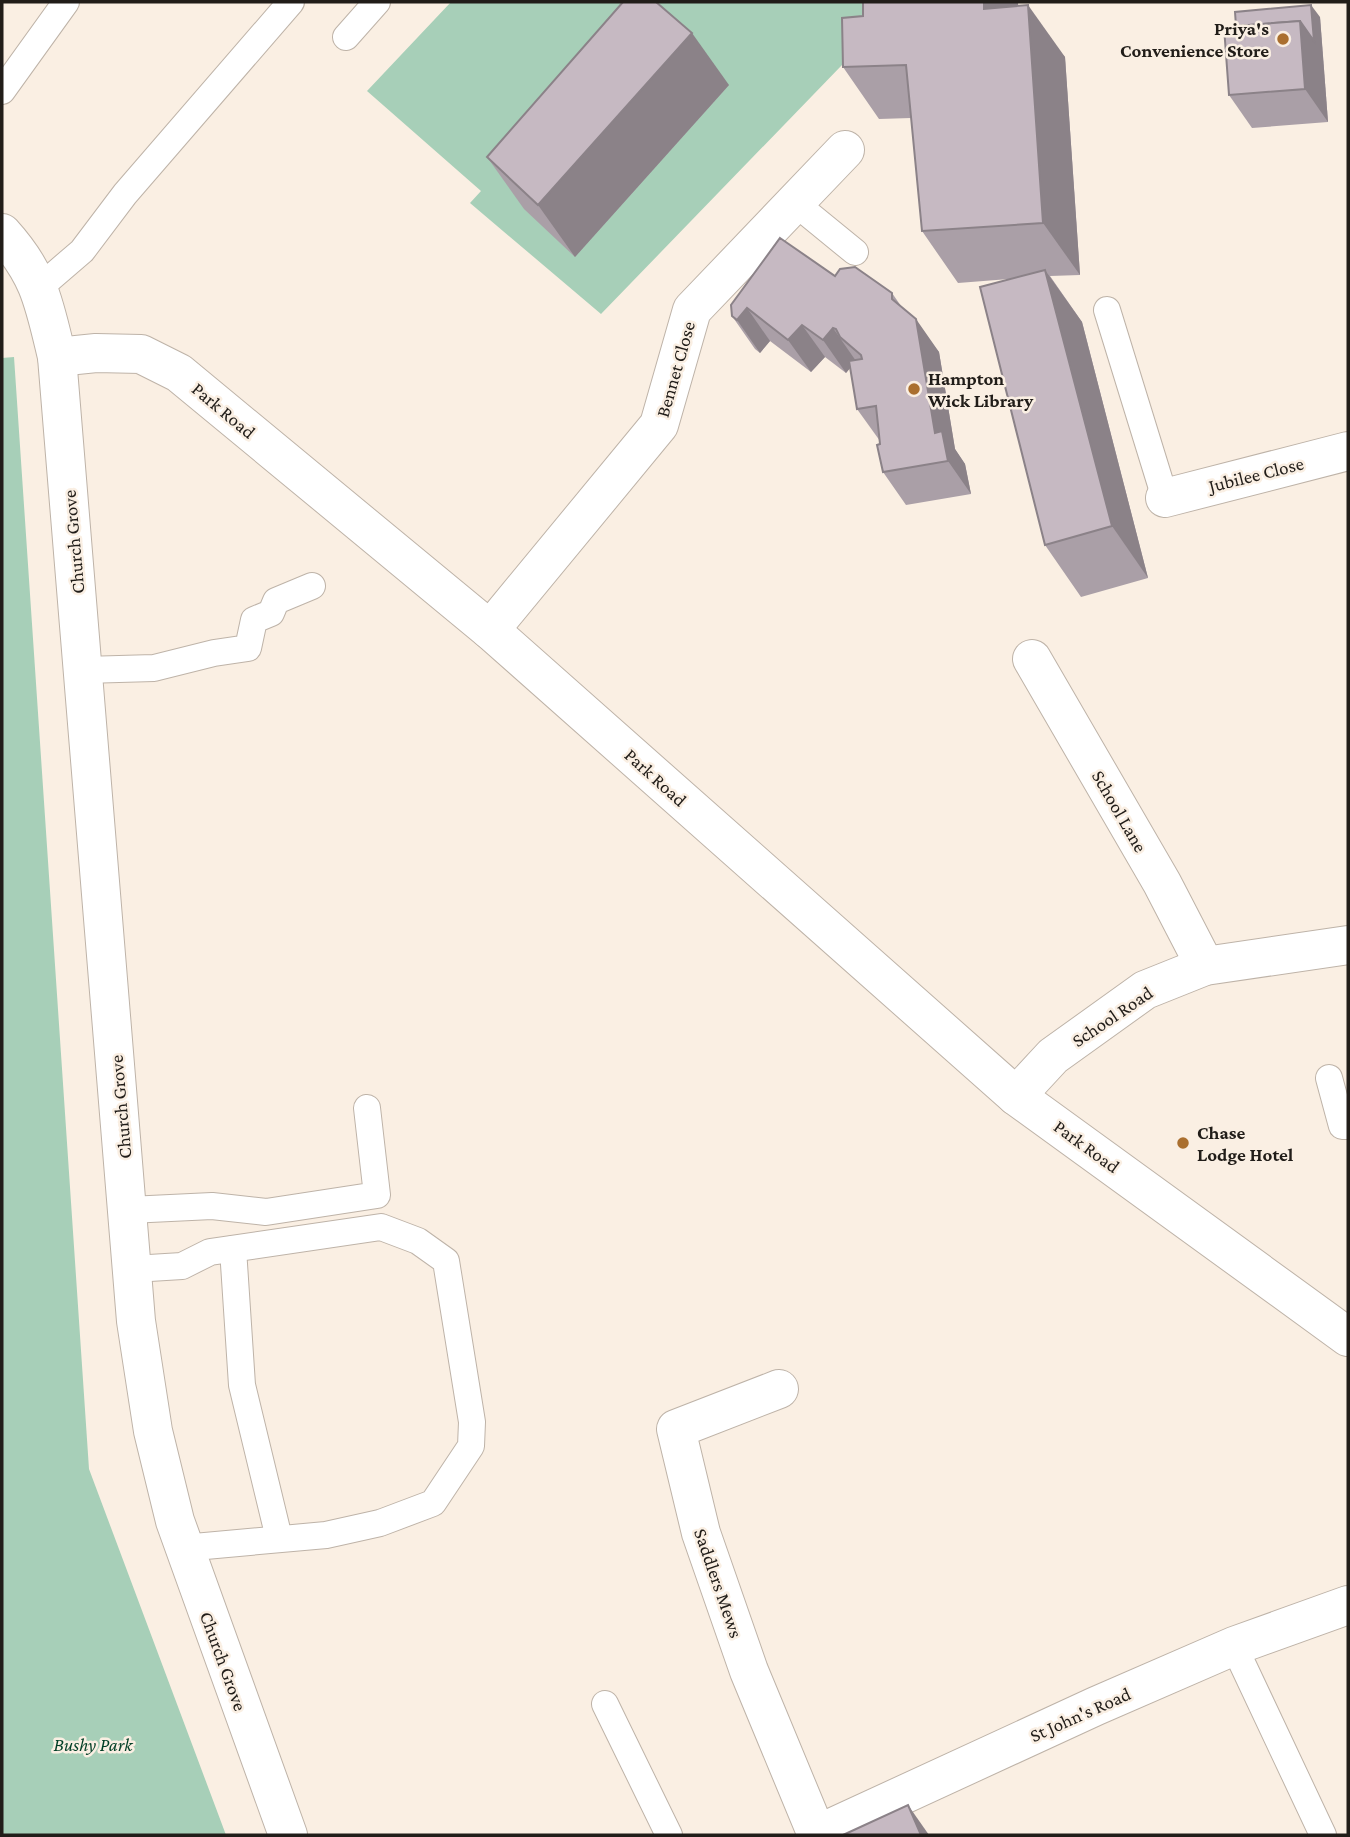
<svg xmlns="http://www.w3.org/2000/svg" width="1350" height="1837" viewBox="0 0 1350 1837" font-family="'Crimson Pro',serif">
	<rect width="100%" height="100%" fill="#faefe3"/>
	<g fill="#a7cfb8">
		<polygon points="451,2 863,2 871,35 601,314 470,203 481,191 367,91"/>
		<polygon points="14,357 89,1469 226,1835 2,1835 2,358"/>
	</g>
	<g fill="none" stroke-linecap="round" stroke-linejoin="round">
		<g stroke="#beb3a8" stroke-width="28">
			<g id="lane">
				<polyline points="346,37 377,2"/>
				<polyline points="2,91 66,2"/>
				<polyline points="795,203 855,252"/>
				<polyline points="39,288 82,251 125,194 291,2"/>
				<polyline points="1107,310 1165,498"/>
				<polyline points="84,670 154,668 214,653 248,648 254,620 271,613 276,601 312,586"/>
				<polyline points="1329,1078 1342,1126 1348,1126"/>
				<polyline points="129,1210 212,1206 266,1212 377,1195 367,1108"/>
				<polyline points="233,1249 242,1385 279,1538"/>
				<polyline points="133,1269 182,1266 210,1252 381,1227 418,1241 446,1261 472,1422 471,1446 433,1503 380,1523 326,1535 183,1548"/>
				<polyline points="1234,1646 1323,1835"/>
				<polyline points="605,1704 669,1835"/>
			</g>
		</g>
		<g stroke="#beb3a8" stroke-width="40">
			<g id="street">
				<polyline points="57,357 96,353 141,354 179,373 490,630 1016,1096 1348,1337"/>
				<polyline points="1165,498 1348,451"/>
				<polyline points="490,630 659,425 692,310 845,150"/>
				<polyline points="1032,659 1162,883 1205,966"/>
				<polyline points="1016,1096 1053,1056 1145,990 1205,966 1348,945"/>
				<polyline points="779,1389 676,1429 701,1533 749,1671 817,1835"/>
				<polyline points="816,1835 1096,1706 1234,1646 1348,1605"/>
			</g>
		</g>
		<g stroke="#beb3a8" stroke-width="40">
			<path id="secondary" d="M2 233C40 275 44 303 57 357L136 1321 153 1431 175 1521 288 1835"/>
		</g>
		<use href="#lane" stroke="#fff" stroke-width="26"/>
		<use href="#street" stroke="#fff" stroke-width="38"/>
		<use href="#secondary" stroke="#fff" stroke-width="38"/>
	</g>
	<g fill="#aa9fa7">
		<polygon points="1018,2 1018,6 1065,57 1080,275 1050,276 1082,322 1148,578 1081,597 1045,545 1009,279 958,283 922,231 911,118 879,119 843,67"/>
		<polygon points="1320,17 1328,122 1252,128 1229,95"/>
		<polygon points="729,85 575,257 524,209 487,157"/>
		<polygon points="835,276 892,293 901,306 939,352 955,449 965,464 971,494 906,505 883,472 880,441 857,409 850,368 846,373 825,357 811,372 770,341 760,353 755,349 732,316 731,305"/>
	</g>
	<g fill="#8b8288">
		<polygon points="984,2 1018,2 1021,61 984,9"/>
		<polygon points="1028,5 1065,57 1080,275 1043,223"/>
		<polygon points="1311,5 1320,17 1328,122 1305,89 1300,21"/>
		<polygon points="692,33 729,85 575,257 538,205"/>
		<polygon points="1045,270 1082,322 1148,578 1112,526"/>
		<polygon points="747,308 770,341 760,353 737,320"/>
		<polygon points="916,319 939,352 955,449 965,464 971,494 948,461 935,433"/>
		<polygon points="802,325 825,357 811,372 788,340"/>
		<polygon points="833,328 856,361 846,373 823,340"/>
		<polygon points="908,1805 929,1835 921,1835"/>
	</g>
	<g fill="#c6b9c2" stroke="#8b8288" stroke-width="2">
		<polygon points="623,2 656,2 692,33 538,205 487,157"/>
		<polygon points="863,2 984,2 984,9 1028,5 1043,223 922,231 906,65 843,67 842,18 863,16"/>
		<polygon points="1311,5 1314,41 1300,21 1236,26 1235,12"/>
		<polygon points="1300,21 1305,89 1229,95 1224,27"/>
		<polygon points="780,238 835,276 840,269 855,267 892,293 892,299 916,319 935,433 942,431 948,461 883,472 877,445 880,444 876,406 857,409 849,361 862,359 861,355 840,337 836,329 833,328 823,340 802,325 788,340 747,308 737,320 732,316 731,305"/>
		<polygon points="1045,270 1112,526 1045,545 980,287"/>
		<polygon points="908,1805 921,1835 843,1835"/>
	</g>
	<g fill="#aa6f2f" stroke="#faefe3" stroke-width="2.5">
		<circle cx="1283" cy="39" r="7"/>
		<circle cx="914" cy="389" r="7"/>
		<circle cx="1183" cy="1143" r="7"/>
	</g>
	<g text-anchor="middle" stroke-width="5" stroke-linejoin="round" paint-order="stroke">
		<g font-size="19" font-weight="bold" fill="#211d19" stroke="#faefe3" text-anchor="start">
			<text x="1269" y="35" text-anchor="end">Priya's<tspan x="1269" dy="22">Convenience Store</tspan></text>
			<text x="928" y="385">Hampton<tspan x="928" dy="22">Wick Library</tspan></text>
			<text x="1197" y="1139">Chase<tspan x="1197" dy="22">Lodge Hotel</tspan></text>
		</g>
		<g font-size="19" fill="#211d19" stroke="#faefe3">
			<text transform="translate(675 369) rotate(-74)" y="7">Bennet Close</text>
			<text transform="translate(224 410) rotate(40)" y="7">Park Road</text>
			<text transform="translate(1256 474) rotate(-14)" y="7">Jubilee Close</text>
			<text transform="translate(73 542) rotate(-95)" y="7">Church Grove</text>
			<text transform="translate(656 777) rotate(42)" y="7">Park Road</text>
			<text transform="translate(1120 811) rotate(60)" y="7">School Lane</text>
			<text transform="translate(1112 1016) rotate(-34)" y="7">School Road</text>
			<text transform="translate(120 1107) rotate(-95)" y="7">Church Grove</text>
			<text transform="translate(1087 1146) rotate(36)" y="7">Park Road</text>
			<text transform="translate(719 1583) rotate(71)" y="7">Saddlers Mews</text>
			<text transform="translate(224 1661) rotate(70)" y="7">Church Grove</text>
			<text transform="translate(1080 1714) rotate(-24)" y="7">St John's Road</text>
		</g>
		<g font-size="19" font-style="italic" fill="#003e25" stroke="#faefe3">
			<text x="93" y="1751">Bushy Park</text>
		</g>
	</g>
	<rect width="1350" height="1837" fill="none" stroke="#211d19" stroke-width="7"/>
</svg>
